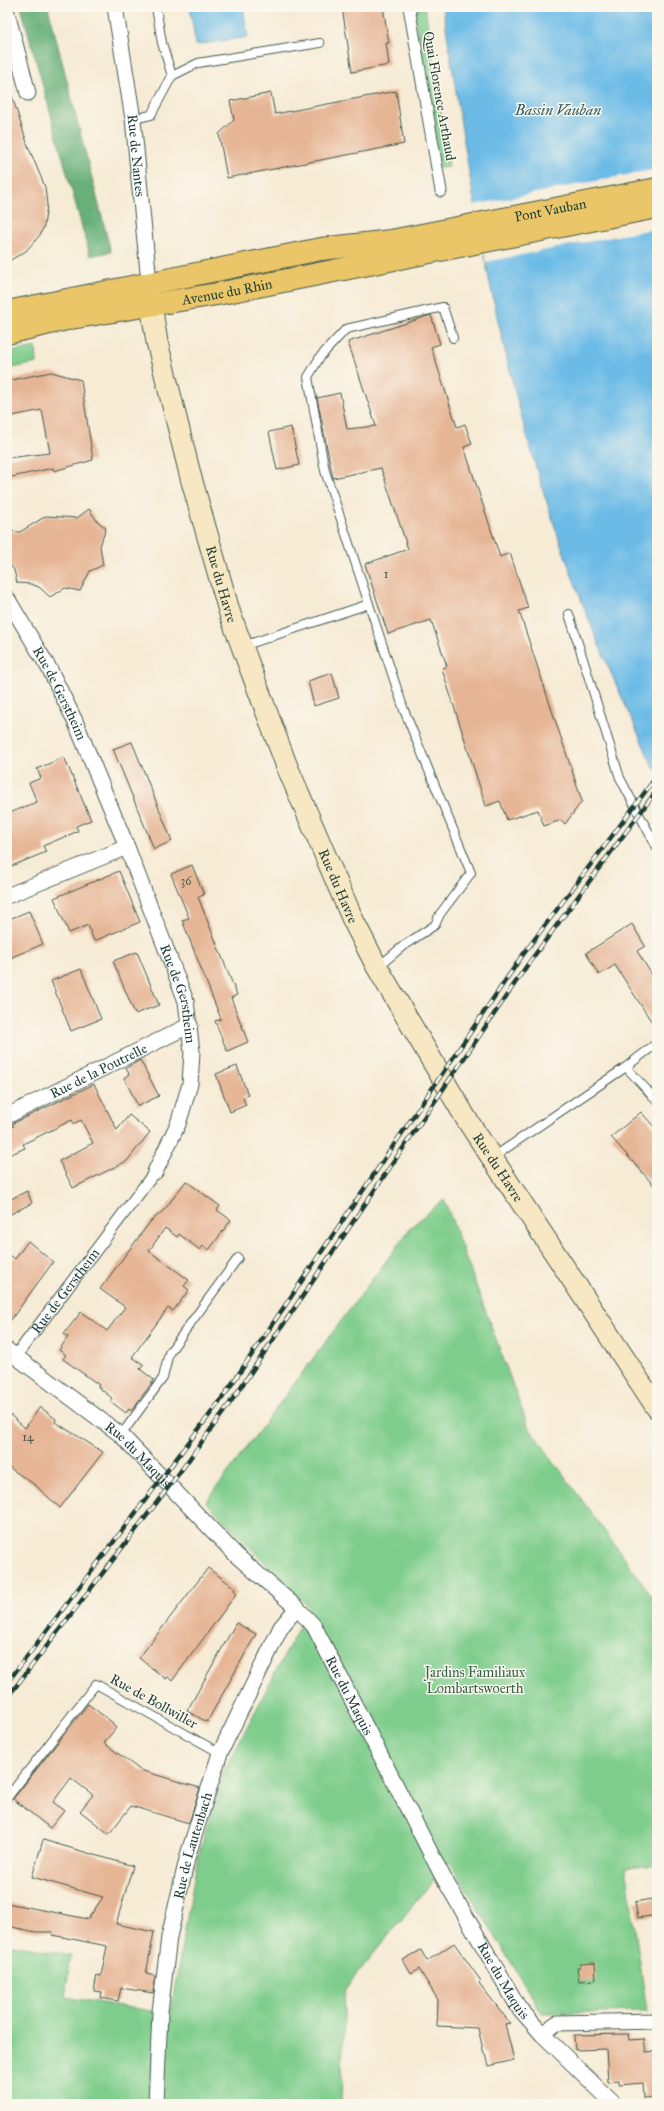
<svg xmlns="http://www.w3.org/2000/svg" width="664" height="2111" viewBox="0 0 664 2111" font-family="'IM FELL Great Primer',serif">
	<rect width="100%" height="100%" fill="#fbf7ec"/>
	<filter id="ink" filterUnits="userSpaceOnUse"><feTurbulence type="fractalNoise" baseFrequency=".025" numOctaves="2"/><feDisplacementMap in="SourceGraphic" scale="8" xChannelSelector="R" yChannelSelector="G"/><feConvolveMatrix kernelMatrix="1 2 1 2 8 2 1 2 1" color-interpolation-filters="sRGB"/></filter>
	<filter id="wash" filterUnits="userSpaceOnUse"><feTurbulence type="fractalNoise" baseFrequency=".012" numOctaves="4" result="noise"/><feDisplacementMap in="SourceGraphic" scale="16" xChannelSelector="R" yChannelSelector="G"/><feGaussianBlur stdDeviation="0.9" result="paint"/><feColorMatrix in="noise" values="0 0 0 0 0 0 0 0 0 0 0 0 0 0 0 0 0 1.4 0 .05"/><feComposite in="paint" operator="in"/></filter>
	<g filter="url(#wash)">
		<rect width="100%" height="100%" fill="#f6ebd5"/>
		<g fill="#7fcd8c" stroke="#4f8560">
			<polygon points="413,7 425,7 449,167 439,168"/>
			<polygon points="36,347 37,363 7,369 7,353"/>
			<polygon points="444,1199 528,1426 657,1603 657,1865 626,1868 647,2011 542,2013 449,1861 345,1989 341,2104 7,2104 7,1944 71,1955 65,1997 170,2014 198,1856 223,1773 309,1608 206,1502 412,1226"/>
		</g>
		<polygon fill="#67b078" stroke="#437656" points="21,7 48,7 111,252 90,256"/>
		<g fill="#6cbbe7" stroke="#467c8e">
			<polygon points="205,7 243,7 248,37 196,45 190,9"/>
			<path d="M443 7H657V771L653 767C636 728 618 690 601 650 563 558 531 460 508 363 479 246 461 126 443 7Z"/>
		</g>
		<polygon fill="#f6ebd5" points="657,169 657,228 486,262 474,205"/>
		<g id="blocks">
			<g fill="#e6b595">
				<polygon points="342,7 383,7 389,43 386,43 389,65 352,72"/>
				<polygon points="7,90 10,90 28,146 45,187 47,205 44,226 40,235 26,251 7,262"/>
				<polygon points="396,91 404,144 227,178 219,134 234,120 230,101 271,93 275,114"/>
				<polygon points="431,315 440,344 431,347 457,427 465,424 472,444 464,447 500,557 510,553 528,608 519,611 582,801 565,824 561,820 544,826 538,810 507,820 500,801 486,806 442,669 447,666 431,620 388,634 365,564 408,549 381,468 333,478 317,398 340,393 347,429 376,426 348,342"/>
				<polygon points="51,372 81,380 93,460 54,471 53,468 7,478 7,458 50,453 42,410 7,417 7,381"/>
				<polygon points="291,427 299,465 277,470 269,432"/>
				<polygon points="89,509 97,521 106,528 100,546 103,565 90,571 80,591 65,588 50,597 39,587 31,584 17,583 14,570 7,561 7,531 20,532 46,516 77,518"/>
				<polygon points="332,673 339,698 314,706 308,681"/>
				<polygon points="132,742 172,841 154,849 113,749"/>
				<polygon points="64,757 91,820 76,826 78,831 43,846 46,852 7,868 7,814 37,802 29,783 41,778 37,769"/>
				<polygon points="192,865 204,895 198,897 237,995 231,998 248,1042 227,1051 215,1021 221,1019 182,920 189,918 171,874"/>
				<polygon points="119,871 140,922 94,941 88,925 69,933 54,898"/>
				<polygon points="29,911 43,944 7,959 7,920"/>
				<polygon points="632,924 645,946 637,951 657,983 657,1030 615,965 599,975 586,953"/>
				<polygon points="137,952 159,1005 135,1014 113,961"/>
				<polygon points="81,969 101,1019 71,1031 51,981"/>
				<polygon points="140,1060 159,1096 138,1106 124,1078 129,1074 126,1068"/>
				<polygon points="237,1066 248,1095 243,1098 246,1105 230,1112 216,1074"/>
				<polygon points="94,1084 117,1130 129,1115 150,1132 127,1161 73,1188 59,1161 93,1143 81,1120 73,1124 72,1120 23,1144 25,1148 7,1156 7,1129 14,1126 12,1124"/>
				<polygon points="641,1112 657,1130 657,1189 611,1137"/>
				<polygon points="186,1181 220,1206 217,1210 231,1220 209,1250 203,1246 200,1250 179,1234 177,1237 165,1228 149,1251 189,1280 184,1286 189,1290 173,1311 168,1308 132,1357 144,1365 140,1369 154,1380 131,1411 129,1409 126,1413 110,1401 112,1398 98,1387 99,1385 63,1359 66,1355 59,1350 68,1337 64,1334 81,1312 107,1331 125,1307 100,1289 150,1222 165,1209"/>
				<polygon points="27,1191 32,1203 7,1216 7,1201"/>
				<polygon points="28,1241 53,1262 7,1325 7,1253 15,1259"/>
				<polygon points="40,1407 56,1419 55,1422 103,1452 60,1508 35,1485 7,1466 7,1412 25,1428"/>
				<polygon points="208,1568 235,1588 234,1590 237,1593 172,1681 168,1677 166,1679 139,1658"/>
				<polygon points="236,1623 256,1634 207,1722 187,1711"/>
				<polygon points="88,1704 113,1723 112,1724 116,1728 104,1743 140,1770 200,1788 189,1823 131,1806 109,1834 80,1811 93,1795 71,1778 53,1802 64,1811 50,1828 13,1799"/>
				<polygon points="43,1840 133,1866 116,1924 154,1932 146,1974 155,1976 153,1993 121,1988 118,2001 101,1998 102,1992 94,1991 97,1975 101,1976 107,1946 52,1935 53,1932 36,1932 7,1926 7,1903 88,1919 103,1897 32,1877"/>
				<polygon points="657,1898 657,1915 638,1918 635,1902"/>
				<polygon points="454,1943 481,1981 479,1983 510,2023 505,2024 514,2060 489,2066 486,2054 484,2054 478,2028 437,2026 438,2000 419,1969 411,1974 403,1960 421,1950 427,1961"/>
				<polygon points="595,1963 596,1980 579,1981 577,1967 580,1967 580,1964"/>
				<polygon points="628,2034 629,2040 644,2039 646,2052 657,2051 657,2097 644,2098 643,2083 619,2085 619,2081 608,2082 606,2049 575,2050 574,2035"/>
			</g>
		</g>
	</g>
	<g filter="url(#ink)">
		<use href="#blocks" fill-opacity="0" stroke="#3f574c" stroke-width="1"/>
		<g fill="none" stroke-linecap="round" stroke-linejoin="round">
			<g stroke="#3f574c" stroke-width="10">
				<g id="service">
					<polyline points="156,7 162,43 172,76"/>
					<polyline points="133,119 151,115 172,76 198,63 320,43"/>
					<polyline points="569,614 620,778 657,848"/>
					<polyline points="243,646 369,604"/>
					<polyline points="378,967 403,946 435,925 440,914 471,873 404,710 325,471 308,377 320,357 346,329 443,307 453,338"/>
					<polyline points="657,1043 626,1067 657,1101"/>
					<polyline points="492,1158 626,1067"/>
					<polyline points="121,1435 163,1378 169,1353 238,1258"/>
					<polyline points="7,1798 96,1684 220,1753"/>
				</g>
			</g>
			<g stroke="#3f574c" stroke-width="13">
				<g id="pedestrian">
					<polyline points="409,7 441,191"/>
					<path id="s1" d="M15 1357 155 1172"/>
				</g>
			</g>
			<g stroke="#3f574c" stroke-width="17">
				<g id="minor">
					<path id="s2" d="M115 7 133 119 150 292"/>
					<polyline points="7,13 28,93"/>
					<path id="s3" d="M7 598 50 670 75 721 127 847 186 1001 192 1052 190 1084 178 1124 155 1172"/>
					<polyline points="7,896 127,847"/>
					<path id="s4" d="M7 1116 190 1025"/>
					<path id="s5" d="M7 1350 121 1435 237 1556 297 1608 314 1626 443 1877 519 2008 542 2034 614 2104"/>
					<polyline points="542,2034 557,2023 657,2021"/>
					<path id="s6" d="M156 2104 160 2012 169 1937 188 1855 220 1753 281 1627 297 1608"/>
				</g>
			</g>
			<g stroke="#3f574c" stroke-width="23">
				<g id="secondary">
					<path id="s7" d="M151 305 157 342 191 478 230 614 286 764 353 920 377 967 467 1120 657 1408"/>
				</g>
			</g>
			<g stroke="#3f574c" stroke-width="24">
				<g id="primary">
					<path id="s8" d="M7 312 321 249 391 241 657 189"/>
					<path id="s9" d="M7 333 71 318 217 294 657 207"/>
				</g>
			</g>
			<use href="#service" stroke="#fff" stroke-width="8"/>
			<use href="#pedestrian" stroke="#fff" stroke-width="11"/>
			<use href="#minor" stroke="#fff" stroke-width="15"/>
			<use href="#secondary" stroke="#f7e8c3" stroke-width="21"/>
			<use href="#primary" stroke="#eac669" stroke-width="22"/>
			<g stroke="#1f3d34" stroke-width="4.5">
				<g id="rail">
					<polyline points="7,1683 223,1397 522,956 657,776"/>
					<polyline points="7,1698 177,1476 230,1403 528,964 657,790"/>
				</g>
			</g>
			<use href="#rail" stroke="#fbf7ec" stroke-width="3" stroke-dasharray="9" stroke-linecap="butt"/>
		</g>
	</g>
	<g text-anchor="middle" stroke-width="3" stroke-linejoin="round" paint-order="stroke">
		<g font-size="12" fill="#515b4c">
			<text x="386" y="578">1</text>
			<text x="186" y="885">36</text>
			<text x="28" y="1441">14</text>
		</g>
		<g font-size="14" fill="#1f3d34" stroke="#fbf7ec">
			<text transform="translate(440 96) rotate(80)" y="5">Quai Florence Arthaud</text>
			<text dy="5" stroke="none"><textPath href="#s2" startOffset="150">Rue de Nantes</textPath></text>
			<text dy="5" stroke="none"><textPath href="#s8" startOffset="553">Pont Vauban</textPath></text>
			<text dy="5" stroke="none"><textPath href="#s9" startOffset="224">Avenue du Rhin</textPath></text>
			<text dy="5" stroke="none"><textPath href="#s7" startOffset="288">Rue du Havre</textPath></text>
			<text dy="5" stroke="none"><textPath href="#s3" startOffset="109">Rue de Gerstheim</textPath></text>
			<text dy="5" stroke="none"><textPath href="#s7" startOffset="612">Rue du Havre</textPath></text>
			<text dy="5" stroke="none"><textPath href="#s3" startOffset="433">Rue de Gerstheim</textPath></text>
			<text dy="5" stroke="none"><textPath href="#s4" startOffset="102">Rue de la Poutrelle</textPath></text>
			<text dy="5" stroke="none"><textPath href="#s7" startOffset="936">Rue du Havre</textPath></text>
			<text dy="5" stroke="none"><textPath href="#s1" startOffset="83">Rue de Gerstheim</textPath></text>
			<text dy="5" stroke="none"><textPath href="#s5" startOffset="168">Rue du Maquis</textPath></text>
			<text dy="5" stroke="none"><textPath href="#s5" startOffset="492">Rue du Maquis</textPath></text>
			<text transform="translate(154 1701) rotate(29)" y="5">Rue de Bollwiller</text>
			<text dy="5" stroke="none"><textPath href="#s6" startOffset="262">Rue de Lautenbach</textPath></text>
			<text dy="5" stroke="none"><textPath href="#s5" startOffset="816">Rue du Maquis</textPath></text>
		</g>
		<g font-size="14" fill="#37614a" stroke="#fbf7ec">
			<text x="475" y="1677">Jardins Familiaux<tspan x="475" dy="16">Lombartswoerth</tspan></text>
		</g>
		<g font-size="15" font-style="italic" fill="#325c61" stroke="#fbf7ec">
			<text x="558" y="115">Bassin Vauban</text>
		</g>
	</g>
	<rect width="664" height="2111" fill="none" stroke="#fbf7ec" stroke-width="24"/>
</svg>
